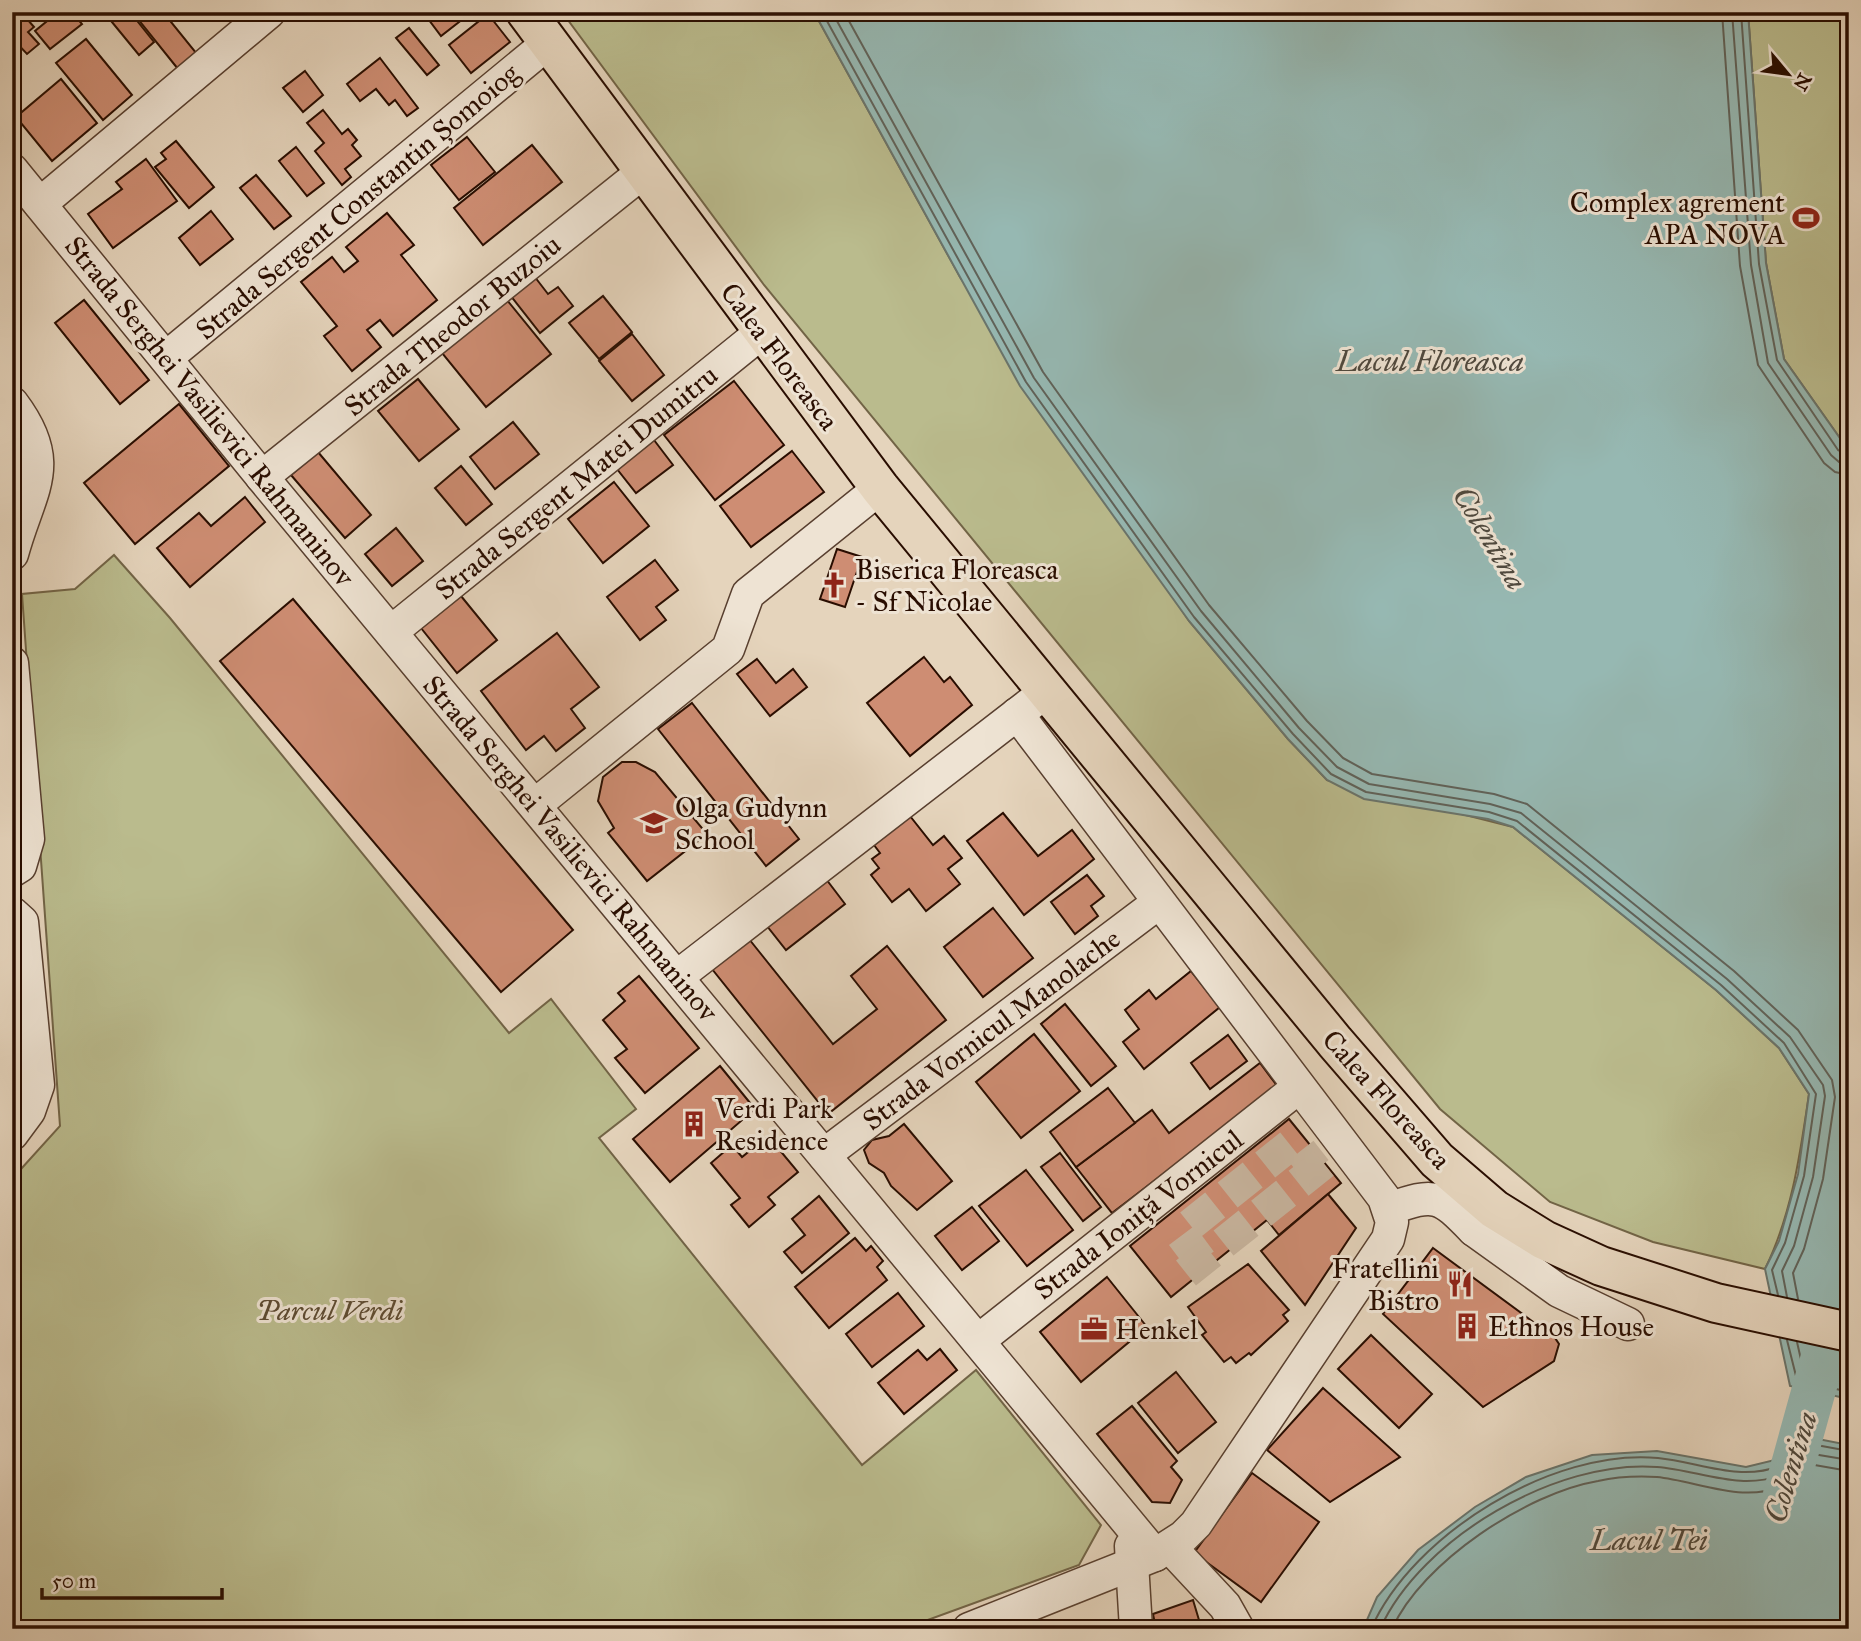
<svg xmlns="http://www.w3.org/2000/svg" width="1861" height="1641" viewBox="0 0 1861 1641" font-family="'IM FELL Great Primer',serif">
	<rect width="100%" height="100%" fill="#e5d4bc"/>
	<filter id="stains"><feTurbulence type="fractalNoise" baseFrequency=".00286" numOctaves="4"/><feColorMatrix values="0 0 0 0 .2 0 0 0 0 .09 0 0 0 0 .02 0 0 0 .5 -.17"/></filter>
	<radialGradient id="worn" r=".72"><stop offset=".6" stop-color="#630" stop-opacity="0"/><stop offset="1" stop-color="#630" stop-opacity=".3"/></radialGradient>
	<g fill="#babb8d" stroke="#726446" stroke-width="2">
		<path d="M562 12H814L960 277 1189 621 1288 739 1327 780 1513 827 1716 990 1779 1048 1809 1094C1800 1155 1792 1214 1765 1269L1653 1242 1550 1202 1440 1109 764 285Z"/>
		<polygon points="1748,12 1849,12 1849,451 1784,359 1766,263"/>
		<polygon points="114,555 170,618 509,1033 551,999 636,1109 599,1138 862,1465 976,1370 1101,1525 1079,1565 903,1629 12,1629 12,1179 60,1126 22,594 75,589"/>
	</g>
	<g fill="#96b8b2" stroke="#6a746b" stroke-width="2">
		<polygon points="814,12 1748,12 1766,263 1784,359 1849,451 1849,1399 1790,1386 1765,1269 1779,1241 1798,1174 1809,1094 1779,1048 1716,990 1513,827 1488,819 1364,799 1327,780 1288,739 1189,621 1020,386"/>
		<polygon points="1782,1432 1849,1445 1849,1629 1363,1629 1377,1597 1418,1550 1475,1507 1526,1477 1592,1455 1657,1451 1746,1467 1775,1460"/>
	</g>
	<g fill="none" stroke-linecap="round" stroke-linejoin="round">
		<g stroke="#606259" stroke-width="2">
			<polyline points="822,12 1026,382 1194,617 1293,734 1331,774 1366,792 1489,812 1517,821 1721,985 1784,1043 1816,1094 1804,1176 1785,1243 1772,1270 1778,1295"/>
			<polyline points="832,12 1034,378 1201,611 1299,728 1337,767 1369,784 1490,804 1521,813 1727,979 1790,1037 1823,1085 1825,1096 1813,1177 1794,1246 1782,1271 1787,1297"/>
			<polyline points="844,12 1043,372 1209,605 1307,721 1343,758 1372,774 1494,794 1527,804 1734,971 1798,1030 1832,1080 1835,1097 1823,1179 1804,1249 1793,1273 1798,1299"/>
			<polyline points="1722,12 1740,266 1758,365 1824,463 1835,472 1849,475"/>
			<polyline points="1732,12 1751,265 1768,363 1831,455 1839,462 1849,464"/>
			<polyline points="1741,12 1759,264 1777,360 1838,450 1849,455"/>
			<polyline points="1787,1340 1797,1380 1849,1392"/>
			<polyline points="1797,1342 1804,1373 1849,1383"/>
			<path d="M1371 1629C1413 1534 1553 1448 1658 1458 1699 1462 1739 1482 1779 1466L1789 1440 1849 1451"/>
			<path d="M1380 1629C1421 1538 1557 1459 1657 1467 1699 1470 1741 1492 1783 1474L1795 1451 1849 1460"/>
			<path d="M1392 1629C1422 1562 1527 1493 1598 1481 1616 1477 1639 1476 1657 1477 1698 1481 1748 1506 1787 1483 1796 1478 1798 1469 1803 1463L1849 1471"/>
		</g>
		<polyline stroke="#96b8b2" stroke-width="44" points="1785,1494 1849,1263"/>
	</g>
	<g fill="#ce8d73" stroke="#290d00" stroke-width="2">
		<polygon points="12,12 21,12 34,27 28,32 39,44 27,54 12,38"/>
		<polygon points="48,12 72,12 82,24 50,49 35,31 52,17"/>
		<polygon points="111,12 130,12 154,42 139,55 107,16"/>
		<polygon points="144,12 163,12 197,54 178,69 137,18"/>
		<polygon points="423,12 466,12 468,15 441,36"/>
		<polygon points="488,14 510,42 471,73 449,45"/>
		<polygon points="409,28 439,65 427,75 396,38"/>
		<polygon points="86,39 132,95 103,120 56,63"/>
		<polygon points="380,58 418,108 407,116 395,100 389,105 376,89 360,101 347,84"/>
		<polygon points="12,68 19,77 12,83"/>
		<polygon points="305,71 323,95 303,112 283,88"/>
		<polygon points="61,79 97,123 52,161 16,117"/>
		<polygon points="323,110 342,134 348,129 357,140 352,145 361,156 345,169 351,177 342,185 315,151 324,143 307,123"/>
		<polygon points="467,137 495,172 459,200 431,165"/>
		<polygon points="176,141 214,187 189,208 155,167 166,159 161,153"/>
		<polygon points="532,145 562,182 483,245 454,208"/>
		<polygon points="296,147 324,183 307,196 279,161"/>
		<polygon points="146,159 177,201 113,248 88,214 122,189 116,182"/>
		<polygon points="256,175 291,216 274,229 240,188"/>
		<polygon points="211,211 233,239 200,265 179,238"/>
		<polygon points="387,213 414,245 401,255 437,300 393,336 380,320 367,330 381,347 352,371 324,336 337,326 301,282 332,257 344,272 358,261 346,247"/>
		<polygon points="531,272 548,294 558,287 573,306 540,333 507,291"/>
		<polygon points="603,296 632,332 599,359 569,323"/>
		<polygon points="84,300 149,380 120,404 55,323"/>
		<polygon points="507,300 551,354 486,407 442,353"/>
		<polygon points="632,334 664,375 632,401 599,361"/>
		<polygon points="418,379 459,429 419,461 378,411"/>
		<polygon points="734,381 784,445 715,500 664,435"/>
		<polygon points="179,404 229,466 135,544 84,483"/>
		<polygon points="513,422 539,454 495,489 470,457"/>
		<polygon points="654,440 673,465 636,493 617,469"/>
		<polygon points="792,451 824,492 751,547 720,506"/>
		<polygon points="318,452 371,515 345,538 291,475"/>
		<polygon points="461,466 492,504 466,525 435,488"/>
		<polygon points="614,482 649,526 603,563 568,519"/>
		<polygon points="245,497 265,522 190,587 157,548 199,513 211,526"/>
		<polygon points="396,528 423,561 392,586 365,554"/>
		<polygon points="837,549 862,557 845,607 820,599"/>
		<polygon points="655,560 678,590 656,607 666,620 640,640 607,597"/>
		<polygon points="461,596 497,640 457,673 421,628"/>
		<polygon points="293,599 573,930 501,992 220,661"/>
		<polygon points="557,633 599,687 571,709 585,728 556,751 544,736 526,750 481,691"/>
		<polygon points="924,657 944,682 950,677 972,705 910,756 867,703"/>
		<polygon points="757,659 776,683 793,669 807,687 770,716 737,674"/>
		<polygon points="692,703 799,839 766,866 658,729"/>
		<polygon points="622,762 636,762 655,772 707,834 647,881 608,833 614,828 598,801 603,777"/>
		<polygon points="1003,813 1038,856 1072,830 1094,859 1024,915 967,841"/>
		<polygon points="910,816 933,845 944,836 962,858 948,869 960,884 926,911 909,889 892,902 871,875 879,868 872,859 880,853 874,845"/>
		<polygon points="823,875 845,904 786,950 763,921"/>
		<polygon points="1087,875 1104,896 1091,906 1098,916 1075,934 1051,902"/>
		<polygon points="993,908 1033,958 983,997 944,947"/>
		<polygon points="749,939 833,1044 877,1009 851,976 887,946 946,1020 828,1114 712,969"/>
		<polygon points="1191,971 1220,1007 1144,1069 1123,1042 1139,1029 1125,1010 1149,990 1156,999"/>
		<polygon points="639,976 699,1048 645,1093 615,1058 627,1049 603,1020 625,1001 618,993"/>
		<polygon points="1065,1004 1116,1066 1091,1086 1041,1024"/>
		<polygon points="1034,1034 1080,1091 1021,1138 976,1082"/>
		<polygon points="1228,1035 1247,1061 1210,1089 1191,1063"/>
		<polygon points="1260,1063 1278,1087 1112,1213 1076,1167 1152,1110 1169,1133"/>
		<polygon points="720,1066 755,1109 670,1182 633,1139"/>
		<polygon points="1108,1088 1135,1123 1076,1167 1050,1132"/>
		<polygon points="1289,1119 1341,1183 1279,1235 1267,1220 1171,1297 1130,1246"/>
		<polygon points="904,1124 952,1181 917,1210 891,1186 884,1173 869,1163 864,1150 872,1140 889,1136"/>
		<polygon points="768,1136 798,1172 768,1197 775,1205 749,1227 731,1205 740,1198 711,1163 732,1145 742,1157"/>
		<polygon points="1060,1153 1101,1207 1083,1221 1041,1167"/>
		<polygon points="1026,1170 1073,1230 1027,1266 979,1206"/>
		<polygon points="1328,1194 1356,1228 1305,1305 1261,1251"/>
		<polygon points="819,1196 849,1233 802,1273 784,1252 805,1235 792,1219"/>
		<polygon points="972,1207 999,1241 962,1270 935,1236"/>
		<polygon points="855,1238 866,1251 871,1246 883,1261 877,1267 887,1280 829,1328 795,1287"/>
		<polygon points="1433,1248 1555,1338 1559,1344 1554,1361 1483,1407 1383,1314"/>
		<polygon points="1248,1264 1289,1310 1283,1315 1288,1321 1251,1355 1249,1353 1236,1363 1231,1357 1224,1362 1202,1335 1206,1332 1188,1307"/>
		<polygon points="1107,1277 1147,1327 1081,1382 1040,1332"/>
		<polygon points="898,1293 924,1326 872,1367 846,1334"/>
		<polygon points="1371,1335 1432,1394 1399,1428 1338,1369"/>
		<polygon points="940,1349 957,1370 904,1414 878,1383 918,1350 927,1360"/>
		<polygon points="1176,1372 1216,1422 1178,1453 1138,1403"/>
		<polygon points="1323,1388 1400,1457 1330,1502 1267,1450"/>
		<polygon points="1132,1406 1177,1461 1171,1467 1182,1480 1170,1503 1152,1502 1097,1434"/>
		<polygon points="1252,1473 1319,1522 1261,1602 1194,1553"/>
		<polygon points="1193,1600 1199,1620 1191,1622 1193,1629 1156,1629 1153,1614"/>
	</g>
	<g fill="none" stroke-linecap="round" stroke-linejoin="round">
		<g stroke="#c9b6a0" stroke-width="32" stroke-dasharray="32 16" stroke-linecap="butt">
			<polyline points="1201,1261 1180,1233 1294,1142 1316,1170"/>
			<polyline points="1186,1273 1324,1163"/>
		</g>
		<g stroke="#583f2f" stroke-width="35">
			<g id="minor">
				<polyline points="12,170 262,477 1155,1555"/>
				<polyline points="40,204 269,12"/>
				<polyline points="166,358 548,43"/>
				<path d="M12 403C59 465 29 490 12 554"/>
				<polyline points="262,477 643,172"/>
				<polyline points="391,632 762,332"/>
				<polyline points="12,663 28,839 20,866 12,871"/>
				<polyline points="535,805 728,649 748,594 880,488"/>
				<polyline points="12,913 22,922 38,1085 29,1111 12,1134"/>
				<polyline points="678,976 1034,701"/>
				<polyline points="824,1155 1158,903"/>
				<polyline points="1475,1192 1474,1230 1559,1291 1628,1324"/>
				<path d="M1389 1209C1436 1192 1440 1195 1474 1230"/>
				<polyline points="978,1341 1299,1087"/>
				<polyline points="1131,1546 1136,1629"/>
				<polyline points="1170,1547 1225,1606 1238,1629"/>
				<polyline points="969,1629 1155,1555 1183,1537 1196,1524 1388,1239 1392,1222 1384,1198 1017,714"/>
			</g>
		</g>
		<g stroke="#290d00" stroke-width="42">
			<polyline id="major" points="526,12 880,488 1335,1042 1437,1160 1494,1209 1544,1240 1601,1266 1716,1303 1849,1332"/>
		</g>
		<use href="#minor" stroke="#eee3d3" stroke-width="32"/>
		<use href="#major" stroke="#e5d4bc" stroke-width="38"/>
	</g>
	<defs>
		<g id="stadium-bare" transform="scale(2.1)"><path d="M0-5a6.5 5 0 1 0 0 10a6.5 5 0 1 0 0-10ZM-3.5-1.8h7v3.6h-7Z" fill="#8f2418" stroke="#eee3d3" stroke-width="2.5" paint-order="stroke"/></g>
		<g id="church-bare" transform="scale(2.1)"><path d="M-1.2-6h2.4v3.5h3.3v2.4h-3.3V6h-2.4V-.1h-3.3v-2.4h3.3Z" fill="#8f2418" stroke="#eee3d3" stroke-width="2.5" paint-order="stroke"/></g>
		<g id="school-bare" transform="scale(2.1)"><path d="M0-5L7-2L0 1L-7-2ZM-4 1L0 2.5L4 1V4Q0 6-4 4Z" fill="#8f2418" stroke="#eee3d3" stroke-width="2.5" paint-order="stroke"/></g>
		<g id="building-bare" transform="scale(2.1)"><path d="M-4-6H4V6H1V3H-1V6H-4ZM-2.5-4.3h1.7v1.8h-1.7ZM.8-4.3h1.7v1.8H.8ZM-2.5-1h1.7V.8h-1.7ZM.8-1h1.7V.8H.8Z" fill="#8f2418" stroke="#eee3d3" stroke-width="2.5" paint-order="stroke"/></g>
		<g id="restaurant-bare" transform="scale(2.1)"><path d="M-5-6h1v4h1v-4h1v4h1v-4h1v5L-1.5 .5V6h-2V.5L-5-1ZM5-6V6H3V1.5H1.5Q1.5-4 5-6Z" fill="#8f2418" stroke="#eee3d3" stroke-width="2.5" paint-order="stroke"/></g>
		<g id="office-bare" transform="scale(2.1)"><path d="M-6-3h4V-5.5h4V-3h4V5H-6ZM-1-4.5V-3h2v-1.5ZM-6 0V1H6V0Z" fill="#8f2418" stroke="#eee3d3" stroke-width="2.5" paint-order="stroke"/></g>
	</defs>
	<g fill-rule="evenodd">
		<use href="#stadium-bare" x="1806" y="218"/>
		<use href="#church-bare" x="834" y="585"/>
		<use href="#school-bare" x="654" y="823"/>
		<use href="#building-bare" x="694" y="1124"/>
		<use href="#restaurant-bare" x="1460" y="1284"/>
		<use href="#building-bare" x="1467" y="1326"/>
		<use href="#office-bare" x="1094" y="1329"/>
	</g>
	<g text-anchor="middle" stroke-width="6" stroke-linejoin="round" paint-order="stroke">
		<g font-size="28" fill="#290d00" stroke="#eee3d3">
			<text transform="translate(357 201) rotate(-40)" y="10">Strada Sergent Constantin Șomoiog</text>
			<text transform="translate(452 325) rotate(-39)" y="10">Strada Theodor Buzoiu</text>
			<text transform="translate(780 356) rotate(53)" y="10">Calea Floreasca</text>
			<text transform="translate(210 411) rotate(51)" y="10">Strada Serghei Vasilievici Rahmaninov</text>
			<text transform="translate(576 482) rotate(-39)" y="10">Strada Sergent Matei Dumitru</text>
			<text transform="translate(571 848) rotate(50)" y="10">Strada Serghei Vasilievici Rahmaninov</text>
			<text transform="translate(991 1029) rotate(-37)" y="10">Strada Vornicul Manolache</text>
			<text transform="translate(1387 1099) rotate(48)" y="10">Calea Floreasca</text>
			<text transform="translate(1138 1214) rotate(-38)" y="10">Strada Ioniță Vornicul</text>
		</g>
		<g font-size="28" fill="#290d00" stroke="#eee3d3" text-anchor="start">
			<text x="1785" y="212" text-anchor="end">Complex agrement<tspan x="1785" dy="32">APA NOVA</tspan></text>
			<text x="855" y="579">Biserica Floreasca<tspan x="855" dy="32">- Sf Nicolae</tspan></text>
			<text x="675" y="817">Olga Gudynn<tspan x="675" dy="32">School</tspan></text>
			<text x="715" y="1118">Verdi Park<tspan x="715" dy="32">Residence</tspan></text>
			<text x="1439" y="1278" text-anchor="end">Fratellini<tspan x="1439" dy="32">Bistro</tspan></text>
			<text x="1488" y="1336">Ethnos House</text>
			<text x="1115" y="1339">Henkel</text>
		</g>
		<g font-size="28" font-style="italic" fill="#5c4a31" stroke="#eee3d3">
			<text x="330" y="1320">Parcul Verdi</text>
		</g>
		<g font-size="30" font-style="italic" fill="#4f493e" stroke="#eee3d3">
			<text x="1430" y="371">Lacul Floreasca</text>
			<text transform="translate(1490 538) rotate(59)" y="10">Colentina</text>
			<text transform="translate(1791 1467) rotate(-73)" y="10">Colentina</text>
			<text x="1649" y="1550">Lacul Tei</text>
		</g>
	</g>
	<rect width="1861" height="1641" fill="none" stroke="#e5d4bc" stroke-width="42"/>
	<rect x="14" y="14" width="1833" height="1613" fill="none" stroke="#290d00" stroke-width="3.5"/>
	<rect x="21" y="21" width="1819" height="1599" fill="none" stroke="#290d00" stroke-width="2"/>
	<g transform="translate(1788 74) rotate(119)" stroke="#eee3d3" stroke-width="5" paint-order="stroke">
	<path d="M0-5L12 26L0 18L-12 26Z" fill="#290d00"/>
	<text y="-10" font-size="19" font-weight="bold" text-anchor="middle" fill="#290d00">N</text>
	</g>
	<path d="M42 1588v10h180v-10" fill="none" stroke="#290d00" stroke-width="3.5"/>
	<text x="52" y="1588" font-size="21" fill="#290d00" stroke="#eee3d3" stroke-width="5" paint-order="stroke">50 m</text>
	<rect width="100%" height="100%" filter="url(#stains)"/>
	<rect width="100%" height="100%" fill="url(#worn)"/>
</svg>
